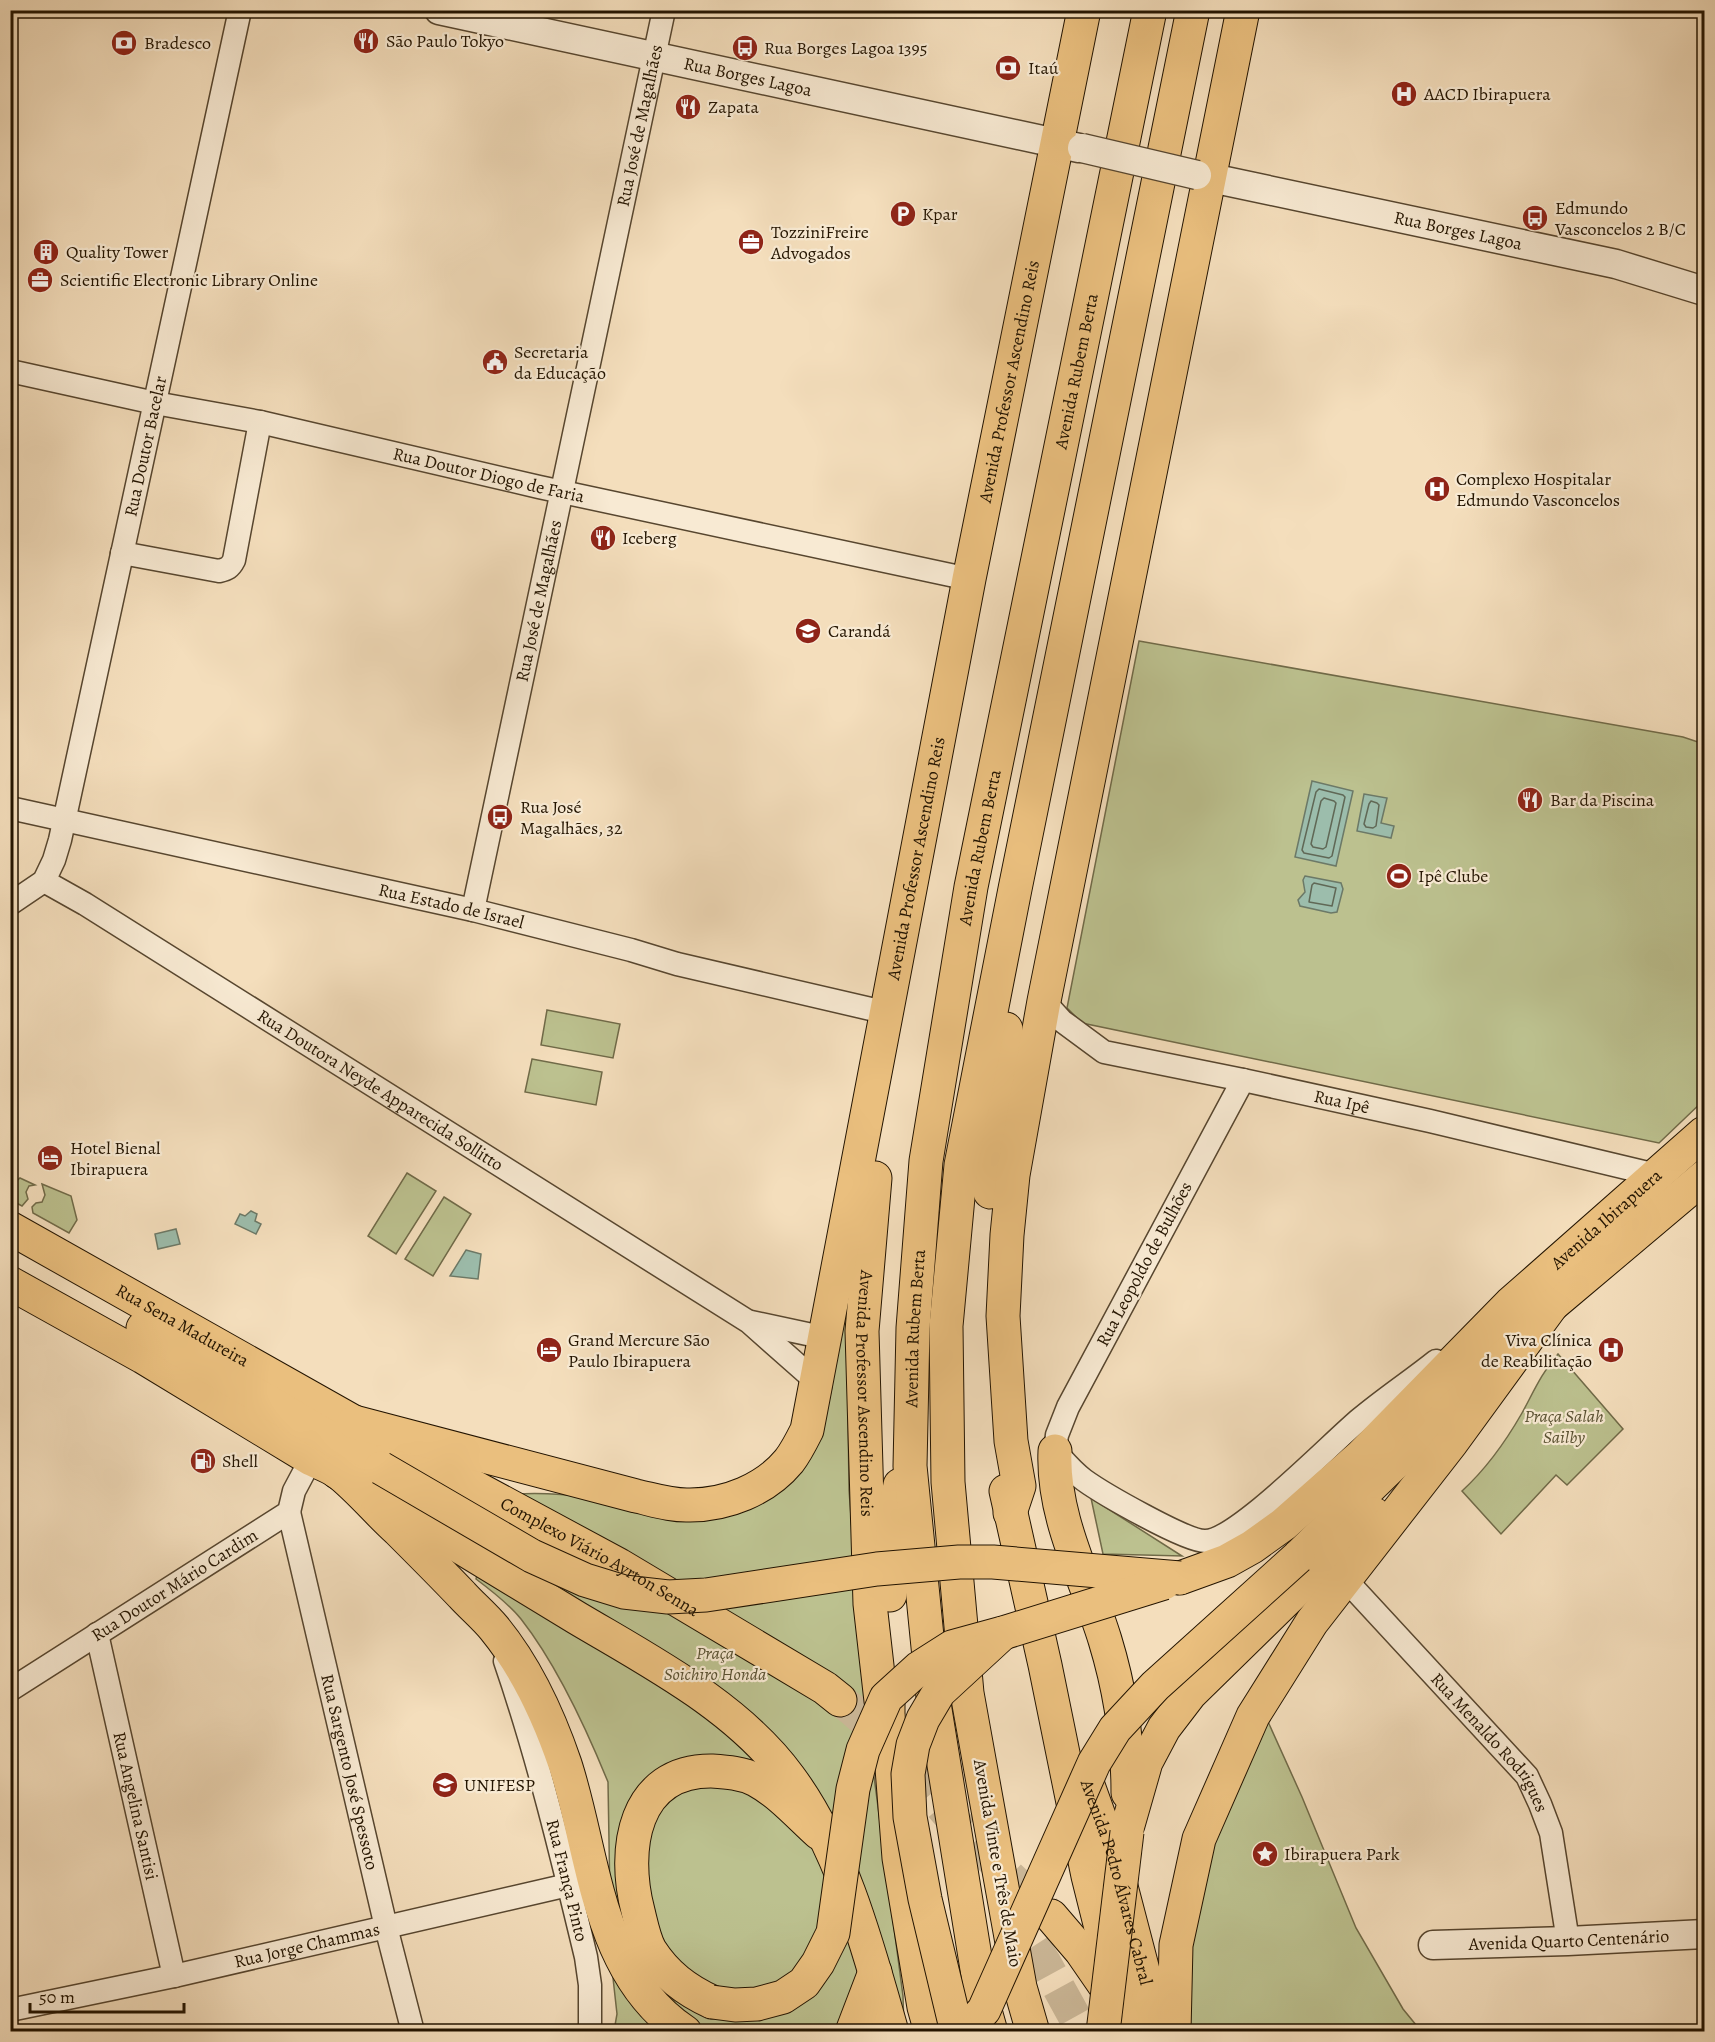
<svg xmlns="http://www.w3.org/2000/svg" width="1715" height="2042" viewBox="0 0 1715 2042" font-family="Alegreya,serif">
	<rect width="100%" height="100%" fill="#f4debc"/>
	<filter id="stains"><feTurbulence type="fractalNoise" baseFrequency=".00333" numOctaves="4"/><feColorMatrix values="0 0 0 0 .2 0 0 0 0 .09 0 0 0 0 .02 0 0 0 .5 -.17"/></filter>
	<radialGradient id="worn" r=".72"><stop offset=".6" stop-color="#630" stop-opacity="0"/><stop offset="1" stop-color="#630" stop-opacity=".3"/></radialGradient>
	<g fill="#bcc18f" stroke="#706a48" stroke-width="1.5">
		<polygon points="1139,641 1683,737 1704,744 1704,1100 1659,1143 1082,1023 1067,1008"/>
		<polygon points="547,1010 620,1024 613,1058 541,1045"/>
		<polygon points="532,1059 602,1072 596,1105 525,1092"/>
		<polygon points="407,1173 436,1191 396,1254 368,1236"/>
		<polygon points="20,1178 35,1185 29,1186 26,1192 28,1199 22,1206 11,1200 11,1186"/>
		<polygon points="42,1184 71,1196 77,1220 69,1233 33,1213 32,1207 36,1203 42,1202 45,1195"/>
		<polygon points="444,1197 471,1214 433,1276 405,1259"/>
		<path d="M853 1271 847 1340 849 1490 866 1716 903 1996 904 2031H614L617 2014 611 1960 608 1782C586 1728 557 1665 521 1619 509 1604 492 1591 476 1579L493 1518 515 1494C577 1490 638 1506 699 1517L821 1437 832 1387 835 1341Z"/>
		<path d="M1558 1354 1623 1429 1567 1485 1556 1475 1501 1534 1462 1491C1486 1469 1506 1441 1522 1413 1533 1393 1542 1372 1558 1354Z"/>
		<polygon points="1091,1498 1182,1556 1103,1554"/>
		<polygon points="1265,1715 1302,1797 1356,1928 1403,2009 1421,2031 1184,2032 1186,1944 1209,1834"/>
	</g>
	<g fill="#9cbdac" stroke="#6c7967" stroke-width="1.5">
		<polygon points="1312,781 1353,791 1336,866 1295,857"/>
		<polygon points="1364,794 1387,798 1381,823 1394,826 1391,838 1357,831"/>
		<polygon points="1305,876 1341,883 1343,889 1337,912 1331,913 1300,906 1298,900 1305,892 1303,880"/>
		<polygon points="251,1211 257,1214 255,1221 261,1224 256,1234 235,1224 240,1214 245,1216"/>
		<polygon points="176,1229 180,1244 158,1249 155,1234"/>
		<polygon points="466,1250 481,1254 478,1279 450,1276"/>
	</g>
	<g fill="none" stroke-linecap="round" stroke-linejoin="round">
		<g stroke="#606856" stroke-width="1.5">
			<polygon points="1319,789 1343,795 1345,797 1332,856 1329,858 1304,853 1302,850 1316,792"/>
			<polygon points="1324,798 1334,801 1336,803 1326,847 1323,849 1313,847 1311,844 1321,801"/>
			<polygon points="1371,801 1377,803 1379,805 1376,826 1373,828 1366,827 1364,824 1369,804"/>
			<polygon points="1314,883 1336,888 1332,906 1309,902 1312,885"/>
		</g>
		<g stroke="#cab696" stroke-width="33" stroke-dasharray="33 16" stroke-linecap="butt">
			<path d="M840 1700C882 1731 913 1774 947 1813 979 1849 1016 1882 1051 1916"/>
			<polyline points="1007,1905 1045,1963 1083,2032"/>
		</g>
		<g stroke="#57462f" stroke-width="25">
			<g id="minor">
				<path id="s1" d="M10 371 155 403 260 422 539 487 969 579"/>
				<path d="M122 553 219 571C227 569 230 568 234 560L260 422"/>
				<path id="s2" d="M10 808 473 910 631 950 677 964 888 1013"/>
				<path id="s3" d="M44 881 85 904 749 1322 818 1383"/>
				<path id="s4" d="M10 904 44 881 54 860 60 840 240 10"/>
				<path id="s5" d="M473 910 664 10"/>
				<path id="s6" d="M1044 1001 1062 1021 1104 1052 1243 1080 1430 1121 1656 1175"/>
				<path d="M1243 1080 1068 1407 1057 1435 1055 1451C1064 1461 1073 1472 1084 1480 1102 1493 1185 1541 1205 1541 1237 1541 1331 1443 1360 1419 1385 1398 1411 1381 1436 1361"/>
				<polyline points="751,1322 826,1338"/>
				<path id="s7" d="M289 1512 386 1927 413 2032"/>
				<path id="s8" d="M1345 1579 1527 1776 1540 1804 1551 1833 1568 1941"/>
				<path id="s9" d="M97 1634 174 1976"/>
				<path id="s10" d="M505 1661C538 1757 562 1857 586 1957L590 1985V2032"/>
				<path id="s11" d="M10 1690 289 1512 294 1491 311 1459"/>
				<path id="s12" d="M10 2010 174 1976 568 1885"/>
			</g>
		</g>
		<g stroke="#57462f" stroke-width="31">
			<g id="tertiary">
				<path id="s13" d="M439 10 1079 148"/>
				<path id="s14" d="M1197 175 1616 264 1704 291"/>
				<path id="s15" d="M1433 1945 1568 1941 1704 1934"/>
			</g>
		</g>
		<g stroke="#231400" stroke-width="35">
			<g id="primary">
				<path id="s16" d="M10 1228 354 1422 619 1565 825 1688 840 1700"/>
				<path d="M10 1283 143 1357 311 1459C320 1463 331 1467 339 1473 360 1490 378 1512 398 1530 420 1552 441 1573 462 1595 472 1606 484 1616 494 1628 526 1667 549 1717 565 1764 595 1856 596 1973 685 2032"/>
				<polyline points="143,1328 381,1468"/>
				<polyline points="1298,1557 1441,1418 1477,1377 1552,1305 1704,1177"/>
				<path id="s17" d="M1180 1578 1227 1561 1252 1547 1284 1524 1360 1457 1510 1304 1704 1133"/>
				<path d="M712 2002C686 1990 666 1975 650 1950 644 1939 641 1923 638 1911 622 1850 633 1770 712 1771 727 1772 742 1773 756 1780 780 1793 799 1815 819 1833"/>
			</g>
		</g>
		<g stroke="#231400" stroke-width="35">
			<g id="trunk">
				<path id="s18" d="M875 1178 862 1331 870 1604 881 1701 888 1717"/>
				<polyline points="990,1192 1005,1054 1006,1029"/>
				<path id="s19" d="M354 1422 636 1496C654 1500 672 1506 690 1505 726 1505 765 1490 789 1461 796 1452 802 1440 807 1430L969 579 1084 10"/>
				<path d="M1055 1451C1052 1517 1086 1578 1105 1640 1120 1689 1128 1741 1128 1793"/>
				<path d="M337 1472C417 1521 497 1569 577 1618 651 1662 738 1707 789 1777 842 1848 868 1947 892 2032"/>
				<polyline points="1006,1491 1045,1665 1088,1876 1127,2032"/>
				<polyline points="1010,1513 1019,1486 1011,1441 1003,1316 1007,1235 1013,1175 1044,1001 1243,10"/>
				<polyline points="890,1595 894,1514 900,1485"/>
				<polyline points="888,1695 888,1717 899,1858 924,2007 931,2032"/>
				<path id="s20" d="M1085 1777 1112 1852 1159 2032"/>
				<polyline points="1128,1825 1146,1762 1164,1728 1190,1694 1374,1514"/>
				<polyline points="1051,1916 1081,1951 1110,1993"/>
				<polyline points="852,2032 875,1972"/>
				<path id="s21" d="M991 2032 982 2000 933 1697 910 1466 913 1328 926 1161 971 887 1150 10"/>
				<polyline points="1033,2032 1020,1987 967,1693 948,1482 946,1326 961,1165 1015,889 1193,10"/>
				<polyline points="1174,2032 1176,1945 1199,1839 1253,1716 1312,1622 1452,1442 1552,1305"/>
			</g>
		</g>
		<use href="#minor" stroke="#f8ead3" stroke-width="22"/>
		<use href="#tertiary" stroke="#f8ead3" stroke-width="28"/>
		<use href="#primary" stroke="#eabf7e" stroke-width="33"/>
		<use href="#trunk" stroke="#eabf7e" stroke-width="33"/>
		<g stroke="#57462f" stroke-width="31" stroke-linecap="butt">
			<polyline id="tertiary-bridge" points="1082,148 1197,175"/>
		</g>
		<g stroke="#231400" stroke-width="35" stroke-linecap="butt">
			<g id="primary-bridge">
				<polyline points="381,1468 532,1556 585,1580 624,1592 668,1597 706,1595 877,1569 959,1562 993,1562 1180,1578"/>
				<polyline points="712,2002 735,2005 757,2004 783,1997 804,1983 818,1963 833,1933 853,1789 863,1750 886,1698 919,1668 952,1647 1003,1633 1164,1583"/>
				<polyline points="964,2032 984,2010 1094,1763 1115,1729 1155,1686 1298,1557"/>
			</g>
		</g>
		<g stroke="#231400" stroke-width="35" stroke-linecap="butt">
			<g id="trunk-bridge">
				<polyline points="957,2032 925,1899 910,1817 908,1774 913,1745 923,1719 939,1692 1003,1633"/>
				<polyline points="1103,2032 1127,1832"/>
			</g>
		</g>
		<use href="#tertiary-bridge" stroke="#f8ead3" stroke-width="28"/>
		<use href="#primary-bridge" stroke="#eabf7e" stroke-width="33"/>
		<use href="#trunk-bridge" stroke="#eabf7e" stroke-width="33"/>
	</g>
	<defs>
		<g id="restaurant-disc" transform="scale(1.35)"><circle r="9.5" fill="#8f2418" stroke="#f8ead3"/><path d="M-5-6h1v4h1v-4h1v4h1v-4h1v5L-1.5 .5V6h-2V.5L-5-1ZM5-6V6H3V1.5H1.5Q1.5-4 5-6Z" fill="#fff"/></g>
		<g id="bank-disc" transform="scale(1.35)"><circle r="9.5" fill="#8f2418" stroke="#f8ead3"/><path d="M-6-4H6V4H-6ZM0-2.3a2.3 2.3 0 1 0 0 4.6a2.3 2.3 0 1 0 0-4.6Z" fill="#fff"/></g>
		<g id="bus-disc" transform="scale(1.35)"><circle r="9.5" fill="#8f2418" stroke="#f8ead3"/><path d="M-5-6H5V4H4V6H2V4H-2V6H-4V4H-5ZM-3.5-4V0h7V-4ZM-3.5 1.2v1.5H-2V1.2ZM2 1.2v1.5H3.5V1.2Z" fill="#fff"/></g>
		<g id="hospital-disc" transform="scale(1.35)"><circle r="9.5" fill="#8f2418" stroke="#f8ead3"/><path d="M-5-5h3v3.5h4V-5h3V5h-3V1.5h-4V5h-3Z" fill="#fff"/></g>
		<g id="parking-disc" transform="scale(1.35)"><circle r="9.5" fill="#8f2418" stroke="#f8ead3"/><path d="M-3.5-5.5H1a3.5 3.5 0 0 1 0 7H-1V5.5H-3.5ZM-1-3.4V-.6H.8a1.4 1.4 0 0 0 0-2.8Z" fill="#fff"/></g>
		<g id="office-disc" transform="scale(1.35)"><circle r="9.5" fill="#8f2418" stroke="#f8ead3"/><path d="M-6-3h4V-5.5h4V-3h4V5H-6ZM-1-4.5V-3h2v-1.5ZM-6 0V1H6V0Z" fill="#fff"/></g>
		<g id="building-disc" transform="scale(1.35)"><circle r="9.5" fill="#8f2418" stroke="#f8ead3"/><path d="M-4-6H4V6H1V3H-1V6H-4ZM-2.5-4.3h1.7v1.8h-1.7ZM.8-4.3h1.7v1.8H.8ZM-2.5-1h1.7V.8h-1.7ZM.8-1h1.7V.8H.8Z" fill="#fff"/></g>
		<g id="civic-disc" transform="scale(1.35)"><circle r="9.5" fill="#8f2418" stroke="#f8ead3"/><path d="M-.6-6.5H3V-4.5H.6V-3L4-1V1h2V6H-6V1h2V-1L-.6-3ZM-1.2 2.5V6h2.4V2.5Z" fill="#fff"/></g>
		<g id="school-disc" transform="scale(1.35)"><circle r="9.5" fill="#8f2418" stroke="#f8ead3"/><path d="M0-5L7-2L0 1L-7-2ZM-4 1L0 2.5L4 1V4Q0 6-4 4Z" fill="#fff"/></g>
		<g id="stadium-disc" transform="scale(1.35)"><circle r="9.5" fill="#8f2418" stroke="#f8ead3"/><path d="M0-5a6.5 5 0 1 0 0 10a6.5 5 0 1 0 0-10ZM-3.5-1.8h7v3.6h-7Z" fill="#fff"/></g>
		<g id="hotel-disc" transform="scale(1.35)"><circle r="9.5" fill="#8f2418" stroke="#f8ead3"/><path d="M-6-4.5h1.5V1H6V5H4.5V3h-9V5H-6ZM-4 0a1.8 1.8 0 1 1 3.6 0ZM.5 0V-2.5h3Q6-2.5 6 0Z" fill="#fff"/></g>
		<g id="fuel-disc" transform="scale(1.35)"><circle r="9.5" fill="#8f2418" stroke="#f8ead3"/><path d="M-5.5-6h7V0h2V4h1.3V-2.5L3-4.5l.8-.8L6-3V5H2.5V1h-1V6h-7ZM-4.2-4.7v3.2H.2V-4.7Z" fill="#fff"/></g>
		<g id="university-disc" transform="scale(1.35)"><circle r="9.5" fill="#8f2418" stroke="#f8ead3"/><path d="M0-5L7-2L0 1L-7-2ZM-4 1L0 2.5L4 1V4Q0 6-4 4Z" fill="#fff"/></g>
		<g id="sight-disc" transform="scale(1.35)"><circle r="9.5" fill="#8f2418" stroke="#f8ead3"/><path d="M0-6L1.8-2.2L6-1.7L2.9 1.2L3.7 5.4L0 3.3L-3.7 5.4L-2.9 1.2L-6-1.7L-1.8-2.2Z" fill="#fff"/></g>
	</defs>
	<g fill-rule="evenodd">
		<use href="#restaurant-disc" x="366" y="41"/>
		<use href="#bank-disc" x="124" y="43"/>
		<use href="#bus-disc" x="745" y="48"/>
		<use href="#bank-disc" x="1008" y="68"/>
		<use href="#hospital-disc" x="1404" y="94"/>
		<use href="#restaurant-disc" x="688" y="107"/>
		<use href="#parking-disc" x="903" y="214"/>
		<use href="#bus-disc" x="1535" y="218"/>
		<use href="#office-disc" x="751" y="242"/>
		<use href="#building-disc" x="46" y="252"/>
		<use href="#office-disc" x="40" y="280"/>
		<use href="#civic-disc" x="495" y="362"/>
		<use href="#hospital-disc" x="1437" y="489"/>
		<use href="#restaurant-disc" x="603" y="538"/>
		<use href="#school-disc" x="808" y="631"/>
		<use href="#restaurant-disc" x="1530" y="800"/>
		<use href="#bus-disc" x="500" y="817"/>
		<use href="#stadium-disc" x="1399" y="876"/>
		<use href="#hotel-disc" x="50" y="1158"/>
		<use href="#hotel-disc" x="549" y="1350"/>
		<use href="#hospital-disc" x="1611" y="1350"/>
		<use href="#fuel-disc" x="203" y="1461"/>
		<use href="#university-disc" x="445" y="1785"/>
		<use href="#sight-disc" x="1265" y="1854"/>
	</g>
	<g text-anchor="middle" stroke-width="4.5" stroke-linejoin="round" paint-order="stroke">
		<g font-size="18" fill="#231400" stroke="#f8ead3" text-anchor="start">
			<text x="386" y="47">São Paulo Tokyo</text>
			<text x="144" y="49">Bradesco</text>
			<text x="764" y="54">Rua Borges Lagoa 1395</text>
			<text x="1028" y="74">Itaú</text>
			<text x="1424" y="100">AACD Ibirapuera</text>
			<text x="708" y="113">Zapata</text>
			<text x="1555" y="214">Edmundo<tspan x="1555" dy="21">Vasconcelos 2 B/C</tspan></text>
			<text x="922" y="220">Kpar</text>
			<text x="771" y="238">TozziniFreire<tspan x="771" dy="21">Advogados</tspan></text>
			<text x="66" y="258">Quality Tower</text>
			<text x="60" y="286">Scientific Electronic Library Online</text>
			<text x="514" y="358">Secretaria<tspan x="514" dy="21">da Educação</tspan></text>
			<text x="1456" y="485">Complexo Hospitalar<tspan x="1456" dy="21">Edmundo Vasconcelos</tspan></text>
			<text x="622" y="544">Iceberg</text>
			<text x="828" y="637">Carandá</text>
			<text x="1550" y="806">Bar da Piscina</text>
			<text x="520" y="813">Rua José<tspan x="520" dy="21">Magalhães, 32</tspan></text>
			<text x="1418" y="882">Ipê Clube</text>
			<text x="70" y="1154">Hotel Bienal<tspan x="70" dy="21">Ibirapuera</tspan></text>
			<text x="568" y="1346">Grand Mercure São<tspan x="568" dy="21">Paulo Ibirapuera</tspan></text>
			<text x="1592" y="1346" text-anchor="end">Viva Clínica<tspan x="1592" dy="21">de Reabilitação</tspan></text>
			<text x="222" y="1467">Shell</text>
			<text x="464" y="1791">UNIFESP</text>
			<text x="1284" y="1860">Ibirapuera Park</text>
		</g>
		<g font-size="18" fill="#231400" stroke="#f8ead3">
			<text dy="6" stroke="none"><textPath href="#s13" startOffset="316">Rua Borges Lagoa</textPath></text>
			<text dy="6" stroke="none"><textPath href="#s5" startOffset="802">Rua José de Magalhães</textPath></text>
			<text dy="6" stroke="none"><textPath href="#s14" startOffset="267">Rua Borges Lagoa</textPath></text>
			<text dy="6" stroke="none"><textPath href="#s21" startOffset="1682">Avenida Rubem Berta</textPath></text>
			<text dy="6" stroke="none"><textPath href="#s19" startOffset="1562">Avenida Professor Ascendino Reis</textPath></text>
			<text dy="6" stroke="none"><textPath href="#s4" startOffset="488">Rua Doutor Bacelar</textPath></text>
			<text dy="6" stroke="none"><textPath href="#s1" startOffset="490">Rua Doutor Diogo de Faria</textPath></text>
			<text dy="6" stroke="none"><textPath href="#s5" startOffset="316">Rua José de Magalhães</textPath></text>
			<text dy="6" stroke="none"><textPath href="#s21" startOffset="1196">Avenida Rubem Berta</textPath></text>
			<text dy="6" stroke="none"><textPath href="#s19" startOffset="1076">Avenida Professor Ascendino Reis</textPath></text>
			<text dy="6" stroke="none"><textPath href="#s2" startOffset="452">Rua Estado de Israel</textPath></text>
			<text dy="6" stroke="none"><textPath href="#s3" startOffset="396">Rua Doutora Neyde Apparecida Sollitto</textPath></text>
			<text dy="6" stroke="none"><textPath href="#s6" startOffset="322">Rua Ipê</textPath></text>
			<text dy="6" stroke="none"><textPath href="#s17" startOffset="562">Avenida Ibirapuera</textPath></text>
			<text transform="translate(1144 1264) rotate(-62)" y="6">Rua Leopoldo de Bulhões</text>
			<text dy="6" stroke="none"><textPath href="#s16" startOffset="198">Rua Sena Madureira</textPath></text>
			<text dy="6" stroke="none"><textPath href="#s21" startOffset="710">Avenida Rubem Berta</textPath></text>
			<text dy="6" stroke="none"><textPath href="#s18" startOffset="216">Avenida Professor Ascendino Reis</textPath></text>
			<text dy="6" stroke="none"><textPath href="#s16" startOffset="675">Complexo Viário Ayrton Senna</textPath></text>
			<text dy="6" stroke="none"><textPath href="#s11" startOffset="195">Rua Doutor Mário Cardim</textPath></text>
			<text dy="6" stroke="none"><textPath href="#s8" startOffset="219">Rua Menaldo Rodrigues</textPath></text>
			<text dy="6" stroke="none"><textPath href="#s7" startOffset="267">Rua Sargento José Spessoto</textPath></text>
			<text dy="6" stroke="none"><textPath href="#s9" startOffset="176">Rua Angelina Santisi</textPath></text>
			<text transform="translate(998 1863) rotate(80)" y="6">Avenida Vinte e Três de Maio</text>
			<text dy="6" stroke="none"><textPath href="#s10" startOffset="228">Rua França Pinto</textPath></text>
			<text dy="6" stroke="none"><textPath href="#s20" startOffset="110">Avenida Pedro Álvares Cabral</textPath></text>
			<text dy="6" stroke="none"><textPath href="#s15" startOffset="136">Avenida Quarto Centenário</textPath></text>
			<text dy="6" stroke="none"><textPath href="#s12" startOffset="304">Rua Jorge Chammas</textPath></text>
		</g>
		<g font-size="18" font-style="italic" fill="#595132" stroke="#f8ead3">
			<text x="1564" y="1422">Praça Salah<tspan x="1564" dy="21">Sailby</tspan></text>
			<text x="715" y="1659">Praça<tspan x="715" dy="21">Soichiro Honda</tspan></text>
		</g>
	</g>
	<rect width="1715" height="2042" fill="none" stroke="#f4debc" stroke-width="36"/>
	<rect x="12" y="12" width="1691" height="2018" fill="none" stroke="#231400" stroke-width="3"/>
	<rect x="18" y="18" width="1679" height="2006" fill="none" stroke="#231400" stroke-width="1.5"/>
	<path d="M30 2003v9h154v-9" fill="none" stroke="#231400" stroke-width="3"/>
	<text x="39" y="2003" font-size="18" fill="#231400" stroke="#f8ead3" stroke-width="4.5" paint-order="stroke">50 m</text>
	<rect width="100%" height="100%" filter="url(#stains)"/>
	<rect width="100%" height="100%" fill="url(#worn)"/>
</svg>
